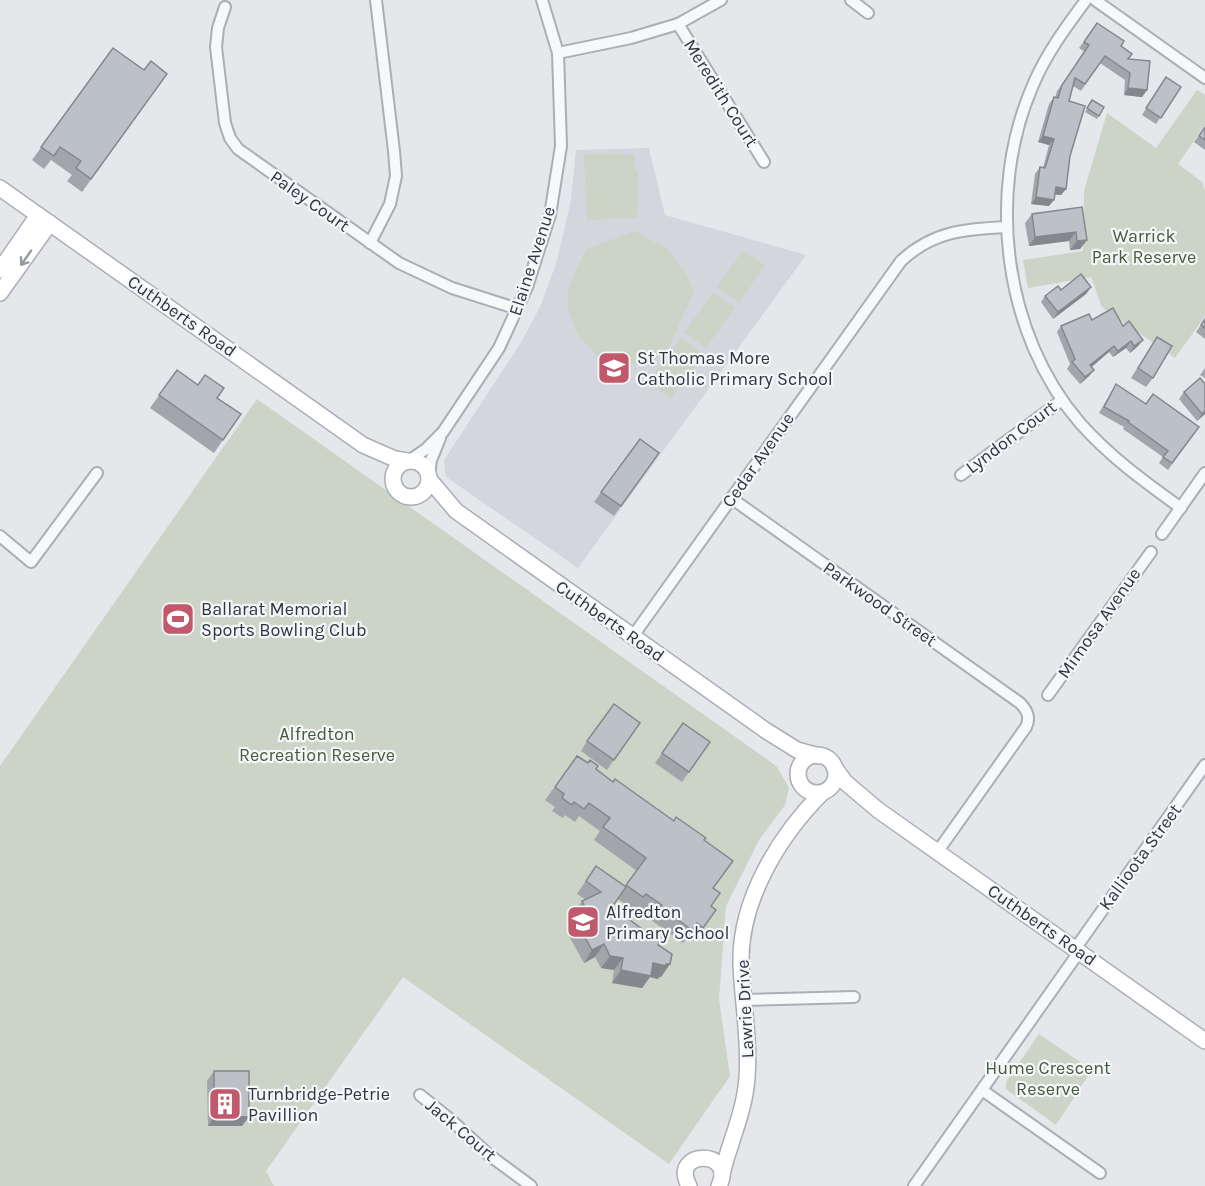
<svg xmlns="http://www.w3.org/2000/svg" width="1205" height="1186" viewBox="0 0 1205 1186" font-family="Karla,sans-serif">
	<rect width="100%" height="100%" fill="#e5e7eb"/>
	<polygon fill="#d3d7dd" points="649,148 665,215 806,255 578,568 446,477 444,460 520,344 540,307 556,264 567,218 571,199 576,150"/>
	<g fill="#cbd4c7">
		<polygon points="1197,90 1205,95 1205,125 1178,164 1202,182 1205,191 1205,316 1175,358 1102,307 1091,277 1028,288 1023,260 1083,251 1084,191 1107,113 1156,148"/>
		<polygon points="584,154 635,154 635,170 638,170 637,218 587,220"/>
		<polygon points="636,231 667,249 687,275 694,292 669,347 652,364 611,363 594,353 577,333 568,309 568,291 576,269 588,248"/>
		<polygon points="743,250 765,265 739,303 717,287"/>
		<polygon points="713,292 735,307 706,348 684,333"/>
		<polygon points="681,337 703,354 670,399 648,382"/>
		<polygon points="257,399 768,760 777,767 789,788 785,805 759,840 726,906 719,999 730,1076 669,1164 403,977 266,1171 274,1186 0,1186 0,766"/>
		<polygon points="1039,1034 1092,1070 1056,1125 1006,1089 1006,1082"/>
	</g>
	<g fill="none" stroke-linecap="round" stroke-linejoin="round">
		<g stroke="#aaaeb5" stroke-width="14">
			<g id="street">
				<polyline points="851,0 868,13"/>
				<path d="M1086 0C1066 27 1046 54 1033 85 986 192 1003 334 1080 423 1110 457 1145 482 1181 508"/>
				<polyline points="1095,0 1205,78"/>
				<polyline points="225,7 218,28 216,47 225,123 230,138 238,149 399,263 452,288 518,309"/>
				<polyline points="678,24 764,162"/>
				<polyline points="558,53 631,38 678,24 721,0"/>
				<polyline points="370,243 390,204 396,176 394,151 376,0"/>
				<polyline points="410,460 426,449 443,432 499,348 527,287 550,215 561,146 558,53 542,0"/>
				<polyline points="429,475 431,460 440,438"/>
				<polyline points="961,475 1062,400"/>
				<path d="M731 498 1020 703C1027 710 1031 717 1026 727L938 851"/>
				<polyline points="1162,534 1205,473"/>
				<polyline points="0,536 31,562 97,473"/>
				<path d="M633 636 901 261C933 231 965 229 1007 227"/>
				<polyline points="1048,695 1151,552"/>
				<polyline points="1075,949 1205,765"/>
				<polyline points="744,1000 854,997"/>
				<polyline points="982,1090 1100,1173"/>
				<polyline points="420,1095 451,1120 489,1155 531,1186"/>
				<polyline points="914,1186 1079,952"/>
			</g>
		</g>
		<g stroke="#aaaeb5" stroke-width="18">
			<g id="secondary">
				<polyline points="0,188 363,445 395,459 407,461"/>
				<polyline points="0,270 38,215"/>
				<polyline points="0,293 50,223"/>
				<circle cx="411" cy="479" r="18"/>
				<polyline points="429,479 456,511 765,730 797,750 819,756"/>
				<circle cx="817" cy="774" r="19"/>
				<polyline points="834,767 845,782 878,810 1205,1041"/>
				<path d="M722 1174C730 1141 745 1111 747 1077 750 1039 742 1000 741 962 740 900 779 836 822 793"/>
				<path d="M689 1186C669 1149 737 1149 719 1186"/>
			</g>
		</g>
		<use href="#street" stroke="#f7f8f9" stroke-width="10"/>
		<use href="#secondary" stroke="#fff" stroke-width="15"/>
	</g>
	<g fill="#a2a6ab">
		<polygon points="1097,23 1121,46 1147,90 1142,97 1124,95 1125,80 1100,63 1081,91 1073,86 1069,101 1070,156 1066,189 1061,195 1055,194 1049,206 1031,204 1035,174 1040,167 1043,168 1049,145 1038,142 1049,104 1054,97 1055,98 1057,91 1085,52 1079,48"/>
		<polygon points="113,48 144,70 167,74 82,192 67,181 72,175 51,160 44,169 32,160"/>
		<polygon points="1166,77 1181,87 1156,124 1142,115"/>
		<polygon points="1092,100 1104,107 1097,119 1085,112"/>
		<polygon points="1205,127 1205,150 1194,142"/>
		<polygon points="1082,207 1087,240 1080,249 1070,250 1069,241 1029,246 1025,223 1032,214"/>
		<polygon points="1091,287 1086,294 1053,319 1041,302 1045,296 1061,290"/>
		<polygon points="1205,319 1205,339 1196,332"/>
		<polygon points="1092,320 1123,326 1143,340 1138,346 1130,353 1126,348 1113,357 1109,352 1092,367 1089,376 1080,384 1067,369 1070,364 1057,332 1061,326"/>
		<polygon points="1157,337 1153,378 1146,387 1131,378"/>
		<polygon points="1205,368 1205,378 1200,375"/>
		<polygon points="177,370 241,414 214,453 150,408"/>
		<polygon points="1116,384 1146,404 1199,427 1168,470 1159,463 1163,457 1123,429 1124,427 1099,413"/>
		<polygon points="1205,384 1205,414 1197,421 1179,399 1184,392"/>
		<polygon points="640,439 659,453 614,516 594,502"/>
		<polygon points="640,723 607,770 581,751 587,741"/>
		<polygon points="683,723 710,742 682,782 655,763"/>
		<polygon points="577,756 613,782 704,841 713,888 711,906 716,910 694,941 688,936 683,943 651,920 653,918 637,907 634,910 618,899 612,907 658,945 670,964 661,977 659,977 658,979 650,977 642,988 612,983 614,970 601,968 595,957 584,963 569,936 576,925 573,919 575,917 573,913 582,901 585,899 577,894 596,866 625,886 637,871 594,840 600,831 579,816 575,822 565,815 563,818 552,811 555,807 545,800"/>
		<polygon points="214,1071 242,1126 208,1126 207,1081"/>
	</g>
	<g fill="#84878b">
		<polygon points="1128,88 1147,90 1142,97 1124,95"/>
		<polygon points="1043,136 1054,139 1049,145 1038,142"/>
		<polygon points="1056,187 1066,189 1061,195 1051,194"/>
		<polygon points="1036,197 1054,200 1049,206 1031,204"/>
		<polygon points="1076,232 1069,241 1029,246 1035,237"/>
		<polygon points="1087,240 1080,249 1070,250 1077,241"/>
		<polygon points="1091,287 1086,294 1053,319 1058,312"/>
		<polygon points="1143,340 1138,346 1130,353 1134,346"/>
		<polygon points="1131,341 1126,348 1113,357 1118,351"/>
		<polygon points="1114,346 1109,352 1085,372 1090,365"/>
		<polygon points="1094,370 1089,376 1080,384 1085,377"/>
		<polygon points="1205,411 1205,414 1197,421 1202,414"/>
		<polygon points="604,944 595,957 584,963 592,950"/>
		<polygon points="610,956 623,958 614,970 601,968"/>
		<polygon points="653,963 670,964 661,977 659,977 658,979 650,977 642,988 612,983 621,970"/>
		<polygon points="214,1116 249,1117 242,1126 208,1126"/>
	</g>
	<g fill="#bcc1c7" stroke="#84878b" stroke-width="1.5">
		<polygon points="1097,23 1124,41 1121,46 1132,54 1128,59 1150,61 1147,90 1128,88 1130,73 1105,56 1085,84 1075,78 1069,101 1085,106 1070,156 1066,189 1056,187 1054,200 1036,197 1040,167 1045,168 1054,139 1043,136 1054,97 1058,98 1062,85 1089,45 1084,42"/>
		<polygon points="113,48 144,70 151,61 167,74 91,179 76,168 81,161 60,147 54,156 41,147"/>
		<polygon points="1166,77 1181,87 1161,118 1146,108"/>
		<polygon points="1092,100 1104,107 1099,116 1087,108"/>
		<polygon points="1205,127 1205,140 1199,136"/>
		<polygon points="1082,207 1087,240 1077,241 1076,232 1035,237 1032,214"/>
		<polygon points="1081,274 1091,287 1058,312 1045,296 1058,286 1061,290"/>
		<polygon points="1113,308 1123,326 1129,321 1143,340 1134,346 1131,341 1118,351 1114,346 1090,365 1094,370 1085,377 1072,362 1075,359 1061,326 1089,314 1092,320"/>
		<polygon points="1205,319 1205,328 1201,325"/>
		<polygon points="1157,337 1172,346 1153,378 1138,368"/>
		<polygon points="177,370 198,385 205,375 224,388 217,398 241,414 223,440 159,395"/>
		<polygon points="1200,378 1205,384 1205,411 1202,414 1184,392"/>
		<polygon points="1116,384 1146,404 1153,394 1199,427 1172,463 1163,457 1168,451 1128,422 1129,421 1104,407"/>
		<polygon points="640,439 659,453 621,506 601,492"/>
		<polygon points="614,704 640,723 614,760 587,741"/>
		<polygon points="683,723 710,742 689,772 662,753"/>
		<polygon points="577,756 588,763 590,760 598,766 596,769 613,782 615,779 674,821 676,817 706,838 704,840 733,861 713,888 720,893 711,906 716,910 703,928 697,923 692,930 660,907 662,905 646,894 643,897 626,885 646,858 603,827 610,818 589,803 584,809 574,802 572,805 562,798 564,794 555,787"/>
		<polygon points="596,866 626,887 612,907 660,942 658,945 672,954 670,964 666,964 666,966 653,963 651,976 621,970 623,958 610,956 604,944 592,950 577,923 588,918 582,906 584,905 582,901 601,892 586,881"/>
		<polygon points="214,1071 249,1071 249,1117 214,1116"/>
	</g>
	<defs><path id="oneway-shaft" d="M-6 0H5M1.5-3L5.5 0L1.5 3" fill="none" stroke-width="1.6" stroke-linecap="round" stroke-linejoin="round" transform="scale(1.5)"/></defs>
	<use stroke="#969aa0" href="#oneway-shaft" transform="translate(26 258) rotate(125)"/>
	<defs>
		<g id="school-square" transform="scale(1.725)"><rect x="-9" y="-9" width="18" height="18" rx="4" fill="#c1596d" stroke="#f4f6f8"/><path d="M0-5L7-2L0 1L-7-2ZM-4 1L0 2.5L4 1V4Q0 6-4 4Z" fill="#fff"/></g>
		<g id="stadium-square" transform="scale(1.725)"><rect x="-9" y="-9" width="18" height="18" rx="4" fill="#c1596d" stroke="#f4f6f8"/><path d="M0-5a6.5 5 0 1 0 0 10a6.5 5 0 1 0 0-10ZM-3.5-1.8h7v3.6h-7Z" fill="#fff"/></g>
		<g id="building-square" transform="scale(1.725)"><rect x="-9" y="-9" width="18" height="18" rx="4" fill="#c1596d" stroke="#f4f6f8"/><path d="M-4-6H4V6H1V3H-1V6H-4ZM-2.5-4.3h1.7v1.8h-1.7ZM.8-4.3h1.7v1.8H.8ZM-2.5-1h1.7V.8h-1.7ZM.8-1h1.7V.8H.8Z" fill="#fff"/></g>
	</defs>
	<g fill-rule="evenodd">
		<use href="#school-square" x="614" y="368"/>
		<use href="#stadium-square" x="178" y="619"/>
		<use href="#school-square" x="583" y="922"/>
		<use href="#building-square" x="225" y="1104"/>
	</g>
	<g text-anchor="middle" stroke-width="4.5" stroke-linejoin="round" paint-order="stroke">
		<g font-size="18" fill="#2e3642" stroke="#f4f6f8">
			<text transform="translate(721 93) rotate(58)" y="6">Meredith Court</text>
			<text transform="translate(310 201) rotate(35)" y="6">Paley Court</text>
			<text transform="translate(532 261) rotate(-72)" y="6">Elaine Avenue</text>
			<text transform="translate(182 316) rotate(35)" y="6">Cuthberts Road</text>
			<text transform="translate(1011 437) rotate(-37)" y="6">Lyndon Court</text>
			<text transform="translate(758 460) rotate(-55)" y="6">Cedar Avenue</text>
			<text transform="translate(880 604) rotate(35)" y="6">Parkwood Street</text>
			<text transform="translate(610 621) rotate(35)" y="6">Cuthberts Road</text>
			<text transform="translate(1099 623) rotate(-55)" y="6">Mimosa Avenue</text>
			<text transform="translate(1140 857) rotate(-54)" y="6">Kallioota Street</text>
			<text transform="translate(1042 925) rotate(35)" y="6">Cuthberts Road</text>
			<text transform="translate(745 1009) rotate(-93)" y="6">Lawrie Drive</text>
			<text transform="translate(461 1130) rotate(40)" y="6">Jack Court</text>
		</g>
		<g font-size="18" fill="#445c3d" stroke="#f4f6f8">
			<text x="1144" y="242">Warrick<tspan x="1144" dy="21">Park Reserve</tspan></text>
			<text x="317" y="740">Alfredton<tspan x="317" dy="21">Recreation Reserve</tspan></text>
			<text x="1048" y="1074">Hume Crescent<tspan x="1048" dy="21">Reserve</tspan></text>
		</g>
		<g font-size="18" fill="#2e3642" stroke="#f4f6f8" text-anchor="start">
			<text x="637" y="364">St Thomas More<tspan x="637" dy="21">Catholic Primary School</tspan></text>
			<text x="201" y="615">Ballarat Memorial<tspan x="201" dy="21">Sports Bowling Club</tspan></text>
			<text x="606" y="918">Alfredton<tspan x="606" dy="21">Primary School</tspan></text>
			<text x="248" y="1100">Turnbridge-Petrie<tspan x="248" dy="21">Pavillion</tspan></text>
		</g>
	</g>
</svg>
